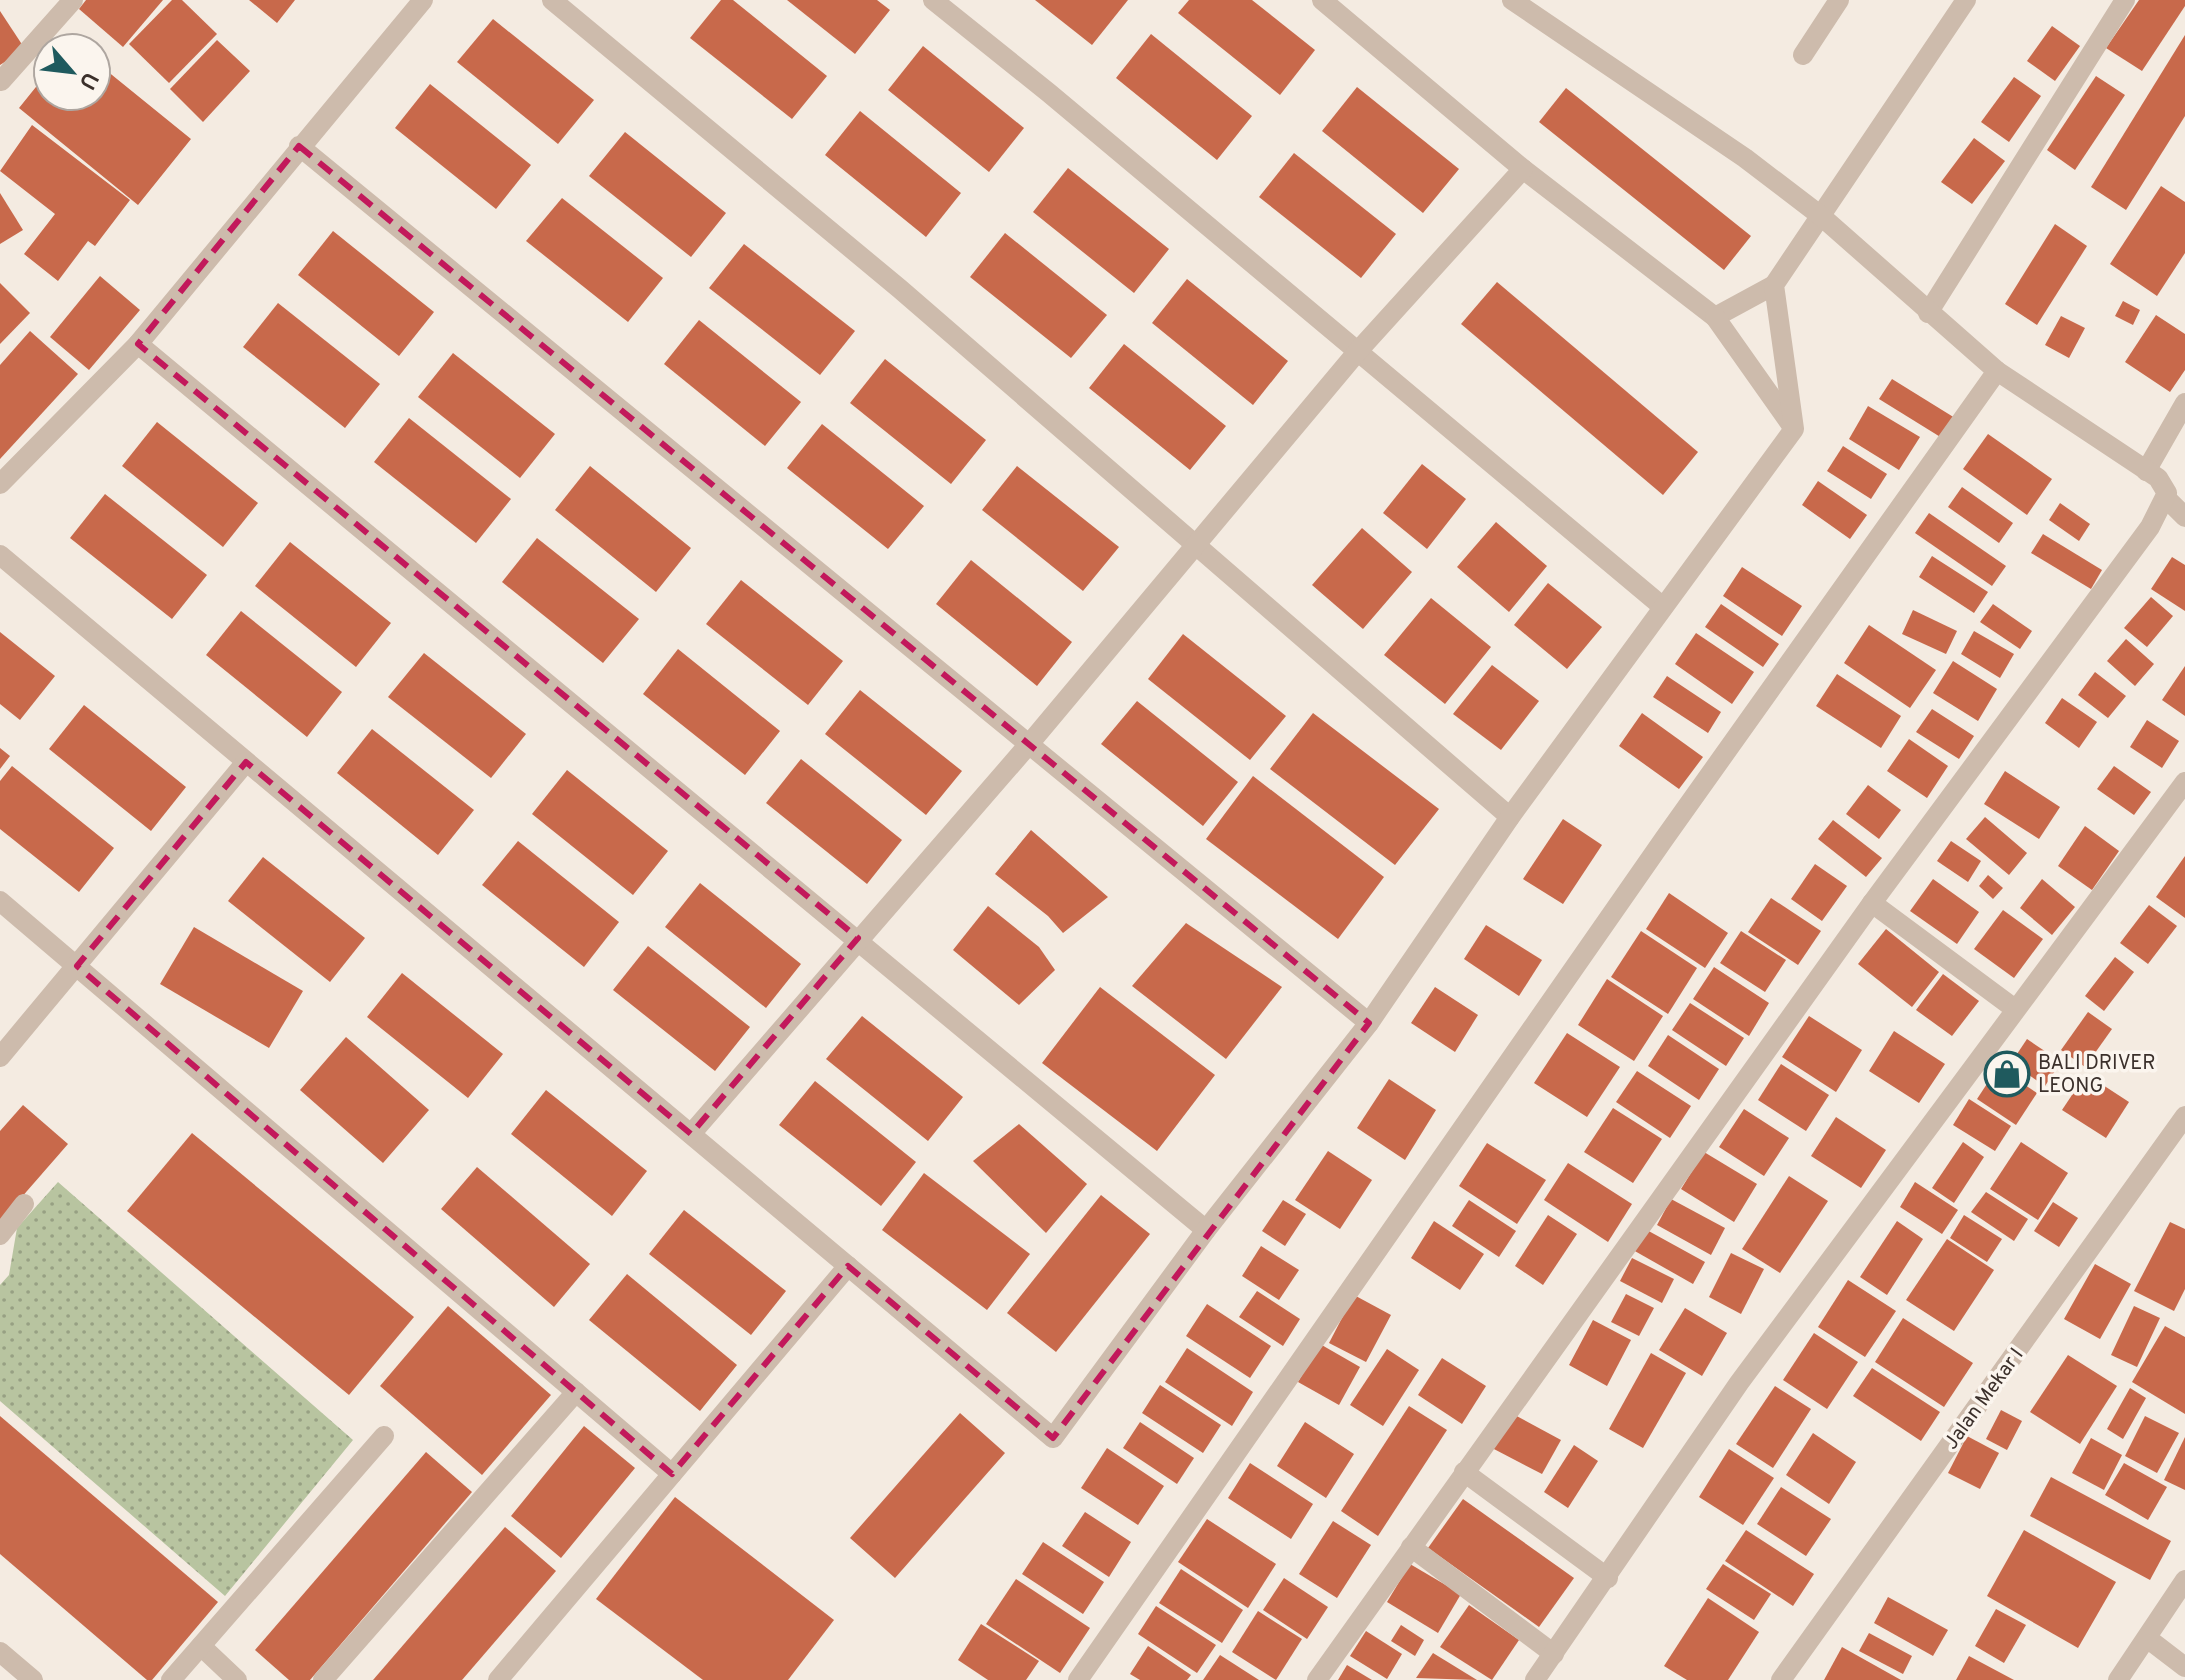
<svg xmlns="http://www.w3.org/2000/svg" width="2185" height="1680" viewBox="0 0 2185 1680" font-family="Overpass,sans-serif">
	<defs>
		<pattern id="grass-dots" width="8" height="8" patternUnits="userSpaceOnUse" patternTransform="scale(2)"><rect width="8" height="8" fill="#b8c4a0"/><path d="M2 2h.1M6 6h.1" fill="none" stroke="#97a083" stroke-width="1.8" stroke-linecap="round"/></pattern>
	</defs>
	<rect width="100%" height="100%" fill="#f4ebe1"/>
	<polygon fill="url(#grass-dots)" points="58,1182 353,1440 225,1596 0,1401 0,1285 9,1275 17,1228"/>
	<g fill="#c8694b">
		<polygon points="86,0 163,0 123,47 79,9"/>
		<polygon points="172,0 182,0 217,34 169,83 129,44"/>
		<polygon points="249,0 295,0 277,23"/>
		<polygon points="721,0 733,0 827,76 792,119 690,38"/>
		<polygon points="787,0 877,0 890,10 855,54"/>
		<polygon points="1035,0 1128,0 1092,45"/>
		<polygon points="1189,0 1252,0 1315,50 1280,95 1178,13"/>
		<polygon points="2139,0 2185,0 2185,6 2142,71 2106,48"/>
		<polygon points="0,11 25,49 0,65"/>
		<polygon points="493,19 594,100 558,144 457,62"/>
		<polygon points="2052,26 2080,46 2055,81 2027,61"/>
		<polygon points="1151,34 1252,116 1217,160 1116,78"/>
		<polygon points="2185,35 2185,116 2126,210 2091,187"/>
		<polygon points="217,40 250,71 203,122 170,89"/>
		<polygon points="923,46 1024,128 989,172 888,90"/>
		<polygon points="96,62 191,139 138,205 19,108 48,72 48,96 96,96"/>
		<polygon points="2096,76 2125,95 2075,170 2047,150"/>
		<polygon points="2014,77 2041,96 2009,142 1981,122"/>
		<polygon points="430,84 531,165 496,209 395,128"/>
		<polygon points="1357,87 1459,169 1423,213 1322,131"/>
		<polygon points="1566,88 1751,236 1724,270 1539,122"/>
		<polygon points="860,111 961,193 926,237 825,155"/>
		<polygon points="32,125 130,200 95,246 88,241 58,281 24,254 55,214 0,171"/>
		<polygon points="625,132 726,213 691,257 589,176"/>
		<polygon points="1974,138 2005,161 1972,204 1941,182"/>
		<polygon points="1294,153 1396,234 1361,278 1259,197"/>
		<polygon points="1068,168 1169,249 1134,293 1033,212"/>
		<polygon points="2161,186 2185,202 2185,253 2157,296 2110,264"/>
		<polygon points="0,193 23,230 0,244"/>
		<polygon points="562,198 663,278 628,322 526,241"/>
		<polygon points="2055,224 2087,246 2037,325 2005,304"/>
		<polygon points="333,231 434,312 399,356 298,275"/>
		<polygon points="1005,233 1107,315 1071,358 970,277"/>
		<polygon points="744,244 855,331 820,375 709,288"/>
		<polygon points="100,276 140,310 89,370 50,337"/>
		<polygon points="1187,279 1288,361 1253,405 1152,323"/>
		<polygon points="1497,282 1698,452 1663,495 1461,324"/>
		<polygon points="0,283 30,313 0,344"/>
		<polygon points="2123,301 2140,310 2133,325 2115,316"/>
		<polygon points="278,303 380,384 345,428 243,347"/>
		<polygon points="2156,315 2185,334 2185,370 2170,392 2125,362"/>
		<polygon points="2061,316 2085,328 2069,358 2045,345"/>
		<polygon points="699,320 801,402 765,446 664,364"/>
		<polygon points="30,331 78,374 0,459 0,365"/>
		<polygon points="1124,344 1226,426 1190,470 1089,388"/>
		<polygon points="453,353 555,434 520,478 418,397"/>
		<polygon points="885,359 986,440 951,484 850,403"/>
		<polygon points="1892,379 1955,418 1942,438 1879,399"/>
		<polygon points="1868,406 1920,437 1899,470 1849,439"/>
		<polygon points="409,418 511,499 476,543 374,462"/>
		<polygon points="157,422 258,503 223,547 122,466"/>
		<polygon points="822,424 924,506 888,549 787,468"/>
		<polygon points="1988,434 2052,479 2027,515 1963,469"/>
		<polygon points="1843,446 1887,474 1871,499 1827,471"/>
		<polygon points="1422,464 1466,499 1427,549 1383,513"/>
		<polygon points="590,466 691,548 656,592 555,510"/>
		<polygon points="1017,466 1119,547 1083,591 982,510"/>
		<polygon points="1818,481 1867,515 1850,539 1802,505"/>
		<polygon points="1962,487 2013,523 1999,543 1948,507"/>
		<polygon points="105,494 207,575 172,619 70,538"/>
		<polygon points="2060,503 2090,524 2079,541 2049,520"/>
		<polygon points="1929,513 2006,566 1992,586 1915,533"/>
		<polygon points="1496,522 1547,566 1509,612 1457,567"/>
		<polygon points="1362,528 1412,572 1363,629 1312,585"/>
		<polygon points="2043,534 2102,570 2091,589 2031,553"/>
		<polygon points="537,538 639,619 603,663 502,582"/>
		<polygon points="290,542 391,623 356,667 255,586"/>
		<polygon points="1932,556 1988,592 1974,613 1919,577"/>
		<polygon points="2172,557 2185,565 2185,611 2151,589"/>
		<polygon points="971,560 1072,642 1037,686 936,604"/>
		<polygon points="1742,567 1802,606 1782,636 1723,596"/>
		<polygon points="741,580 843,661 808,705 706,624"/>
		<polygon points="1548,583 1602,627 1567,669 1514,625"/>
		<polygon points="2151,597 2173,616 2147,647 2124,628"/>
		<polygon points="1431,598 1491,647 1445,704 1384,655"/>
		<polygon points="1721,604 1779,644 1763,667 1705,627"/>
		<polygon points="1993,604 2032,631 2020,649 1980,622"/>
		<polygon points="1913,610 1957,631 1946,654 1902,634"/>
		<polygon points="241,611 342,692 307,737 206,655"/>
		<polygon points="1869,625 1936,670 1910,708 1844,663"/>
		<polygon points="1974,631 2014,654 2000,678 1961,654"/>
		<polygon points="0,632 55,676 20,720 0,704"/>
		<polygon points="1696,633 1754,672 1732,704 1675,664"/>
		<polygon points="1183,634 1286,716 1250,760 1148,679"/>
		<polygon points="2126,639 2154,664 2135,686 2107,661"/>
		<polygon points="678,649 780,731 745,775 643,694"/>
		<polygon points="424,653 526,734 491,778 388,697"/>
		<polygon points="1953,661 1997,689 1978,721 1933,693"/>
		<polygon points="1492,665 1539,701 1501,750 1453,714"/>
		<polygon points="2185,666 2185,716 2162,700"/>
		<polygon points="2095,672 2126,696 2108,718 2078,695"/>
		<polygon points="1837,674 1901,716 1881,748 1816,706"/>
		<polygon points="1667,676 1721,712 1708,733 1653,697"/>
		<polygon points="860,690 962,771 926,815 825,734"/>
		<polygon points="2062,698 2097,722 2079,748 2045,723"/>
		<polygon points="1137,701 1238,782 1203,826 1101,744"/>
		<polygon points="84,705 186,787 151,831 49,749"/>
		<polygon points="1932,709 1974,736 1959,759 1916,732"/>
		<polygon points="1313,713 1439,809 1395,865 1270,769"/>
		<polygon points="1642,713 1703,757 1679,789 1619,746"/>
		<polygon points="2147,720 2179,741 2162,768 2130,747"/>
		<polygon points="372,729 474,810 438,855 337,773"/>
		<polygon points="1909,739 1948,766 1927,798 1887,771"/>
		<polygon points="0,748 10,756 0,769"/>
		<polygon points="801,759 902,840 867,884 766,803"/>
		<polygon points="12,766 114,848 79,892 0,829 0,781"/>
		<polygon points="2114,766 2151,792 2134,815 2097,789"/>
		<polygon points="567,770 668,851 633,895 532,814"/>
		<polygon points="2005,771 2060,807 2039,839 1984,804"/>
		<polygon points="1253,776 1384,877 1338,939 1206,839"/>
		<polygon points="1868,785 1901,810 1879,839 1846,814"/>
		<polygon points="1985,817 2027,853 2009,875 1966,839"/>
		<polygon points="1563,819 1602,845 1563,904 1523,879"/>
		<polygon points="1833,820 1882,858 1866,877 1818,839"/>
		<polygon points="2085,826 2119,851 2092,890 2058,866"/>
		<polygon points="1031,830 1108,897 1063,933 1048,916 995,874"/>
		<polygon points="518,841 619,922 584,967 482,885"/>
		<polygon points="1951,841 1981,861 1968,882 1937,861"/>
		<polygon points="2185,856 2185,918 2156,897"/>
		<polygon points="263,857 365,938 330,982 228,901"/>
		<polygon points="1815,864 1847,886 1822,921 1791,899"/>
		<polygon points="1988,875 2003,888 1993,899 1979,886"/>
		<polygon points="1933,879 1979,912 1957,944 1910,911"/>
		<polygon points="2042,879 2075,907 2052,935 2020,908"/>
		<polygon points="700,883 801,964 766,1008 665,927"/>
		<polygon points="1669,893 1728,933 1705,968 1646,929"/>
		<polygon points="1771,898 1821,931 1798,965 1748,932"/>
		<polygon points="2149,905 2177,926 2148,964 2120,943"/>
		<polygon points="988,906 1039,947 1055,970 1019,1005 953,950"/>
		<polygon points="2003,910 2043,939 2014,978 1974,949"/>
		<polygon points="1186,923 1282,987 1226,1059 1132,986"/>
		<polygon points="1486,925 1542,960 1519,996 1464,959"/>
		<polygon points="194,927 303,991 269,1048 160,984"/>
		<polygon points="1886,929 1939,972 1912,1007 1858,964"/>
		<polygon points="1641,931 1697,968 1668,1014 1611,977"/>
		<polygon points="1741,931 1786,960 1765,992 1720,963"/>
		<polygon points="648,946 750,1027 715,1071 613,990"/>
		<polygon points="2115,957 2134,972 2104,1011 2085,996"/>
		<polygon points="1714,967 1769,1003 1749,1036 1693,999"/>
		<polygon points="402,973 503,1054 468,1098 367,1017"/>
		<polygon points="1943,974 1979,1001 1952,1036 1916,1010"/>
		<polygon points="1607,979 1663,1016 1634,1061 1578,1025"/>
		<polygon points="1100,987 1215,1075 1157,1151 1042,1063"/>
		<polygon points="1435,987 1478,1015 1455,1052 1411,1023"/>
		<polygon points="1690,1003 1744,1038 1726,1066 1672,1030"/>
		<polygon points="2088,1012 2112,1029 2085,1067 2061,1050"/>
		<polygon points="862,1016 963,1097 928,1141 826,1059"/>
		<polygon points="1809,1016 1862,1050 1836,1092 1782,1057"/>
		<polygon points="1894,1031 1945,1064 1919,1103 1869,1071"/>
		<polygon points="1567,1033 1620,1067 1587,1117 1534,1083"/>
		<polygon points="1668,1035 1719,1069 1699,1100 1648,1066"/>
		<polygon points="346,1037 429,1110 383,1163 300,1090"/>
		<polygon points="2027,1039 2061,1062 2045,1086 2011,1063"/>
		<polygon points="1781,1064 1829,1095 1806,1131 1758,1100"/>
		<polygon points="1998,1067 2037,1093 2016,1125 1977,1099"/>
		<polygon points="1637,1071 1691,1106 1670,1138 1616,1102"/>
		<polygon points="2086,1074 2129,1102 2106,1138 2062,1110"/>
		<polygon points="1389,1079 1436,1110 1405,1160 1357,1128"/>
		<polygon points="815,1081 916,1162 881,1206 779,1125"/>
		<polygon points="546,1090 647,1171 612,1216 511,1134"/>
		<polygon points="1969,1099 2011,1126 1995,1151 1953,1125"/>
		<polygon points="23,1105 68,1144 0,1222 0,1131"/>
		<polygon points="1613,1108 1662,1139 1633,1183 1584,1152"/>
		<polygon points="1744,1109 1789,1138 1764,1176 1719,1147"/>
		<polygon points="1836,1117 1886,1150 1861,1188 1811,1156"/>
		<polygon points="1019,1124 1087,1184 1046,1233 973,1161"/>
		<polygon points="192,1133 414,1317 349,1395 127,1211"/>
		<polygon points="1963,1142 1984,1157 1954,1203 1932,1188"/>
		<polygon points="2021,1142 2068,1173 2038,1220 1990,1189"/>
		<polygon points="1487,1143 1546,1180 1517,1224 1459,1186"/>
		<polygon points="1328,1151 1372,1180 1340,1229 1295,1200"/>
		<polygon points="1704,1152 1757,1184 1734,1222 1681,1189"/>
		<polygon points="1568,1163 1632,1204 1608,1242 1544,1200"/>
		<polygon points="477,1167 590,1264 554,1307 441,1209"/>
		<polygon points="924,1173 1030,1254 987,1310 882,1230"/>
		<polygon points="1789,1176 1828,1201 1780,1273 1742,1249"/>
		<polygon points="1915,1182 1958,1210 1942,1234 1900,1207"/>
		<polygon points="1986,1192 2028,1219 2014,1241 1971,1212"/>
		<polygon points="1101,1195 1150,1234 1056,1352 1007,1313"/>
		<polygon points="1671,1199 1725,1228 1711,1255 1657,1225"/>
		<polygon points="1283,1200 1306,1214 1285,1246 1262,1231"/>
		<polygon points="1469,1200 1516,1231 1499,1257 1452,1226"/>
		<polygon points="2053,1202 2078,1218 2059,1247 2034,1231"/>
		<polygon points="684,1210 786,1291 751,1335 649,1254"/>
		<polygon points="1548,1215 1577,1234 1543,1285 1515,1266"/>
		<polygon points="1964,1215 2002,1239 1987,1262 1950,1238"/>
		<polygon points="1434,1221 1484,1254 1460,1290 1411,1258"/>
		<polygon points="1897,1221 1923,1239 1887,1295 1860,1277"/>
		<polygon points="2170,1222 2185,1229 2185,1289 2174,1311 2134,1291"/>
		<polygon points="1645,1229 1705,1262 1693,1284 1633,1250"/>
		<polygon points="1947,1239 1994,1270 1954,1331 1906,1300"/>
		<polygon points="1261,1246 1299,1270 1279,1300 1242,1276"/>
		<polygon points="1731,1253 1764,1269 1741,1314 1709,1297"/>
		<polygon points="1632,1258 1674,1279 1662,1303 1620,1281"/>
		<polygon points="2095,1264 2131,1284 2100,1339 2064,1319"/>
		<polygon points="627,1274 737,1365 700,1411 589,1320"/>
		<polygon points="1848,1280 1896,1311 1865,1357 1818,1327"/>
		<polygon points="1257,1291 1300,1319 1283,1346 1239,1317"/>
		<polygon points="1626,1294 1654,1308 1639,1336 1611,1322"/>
		<polygon points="1354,1295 1391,1315 1366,1362 1329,1343"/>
		<polygon points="1207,1304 1271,1346 1250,1378 1186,1336"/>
		<polygon points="448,1306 551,1395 482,1475 380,1386"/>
		<polygon points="2134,1306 2160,1318 2137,1367 2111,1355"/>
		<polygon points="1685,1308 1727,1333 1702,1376 1659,1350"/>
		<polygon points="1903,1318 1973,1363 1944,1407 1875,1362"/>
		<polygon points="1593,1320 1631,1340 1607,1386 1569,1365"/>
		<polygon points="2165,1326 2185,1337 2185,1414 2132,1382"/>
		<polygon points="1814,1333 1858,1362 1827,1409 1783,1380"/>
		<polygon points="1320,1344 1360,1367 1339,1405 1298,1382"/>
		<polygon points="1187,1348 1253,1392 1232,1426 1165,1382"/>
		<polygon points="1387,1349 1419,1370 1383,1426 1350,1405"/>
		<polygon points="1651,1353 1686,1373 1643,1448 1609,1429"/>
		<polygon points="2068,1355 2117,1386 2080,1444 2030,1412"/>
		<polygon points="1442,1358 1486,1386 1462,1424 1418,1395"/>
		<polygon points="1872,1368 1940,1412 1921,1441 1853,1396"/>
		<polygon points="1160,1385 1221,1425 1203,1453 1142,1413"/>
		<polygon points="1775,1386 1811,1409 1773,1468 1736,1444"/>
		<polygon points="2130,1388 2146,1398 2123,1439 2107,1429"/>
		<polygon points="1409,1406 1447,1430 1378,1536 1341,1511"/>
		<polygon points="2001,1410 2022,1421 2007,1450 1986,1439"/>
		<polygon points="960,1413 1005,1453 895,1578 850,1538"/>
		<polygon points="1511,1413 1561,1440 1542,1474 1492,1448"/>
		<polygon points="0,1416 218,1602 152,1680 147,1680 0,1554"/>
		<polygon points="2145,1416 2179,1433 2157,1473 2125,1456"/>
		<polygon points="1140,1422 1194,1458 1177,1484 1123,1448"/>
		<polygon points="1305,1422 1354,1454 1326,1498 1277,1466"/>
		<polygon points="584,1426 635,1468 561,1558 511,1516"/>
		<polygon points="1813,1433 1856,1462 1829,1504 1786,1475"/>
		<polygon points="1967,1436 1999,1453 1980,1489 1948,1473"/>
		<polygon points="2185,1437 2185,1490 2164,1480"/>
		<polygon points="2091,1438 2122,1455 2104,1490 2072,1473"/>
		<polygon points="1574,1445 1598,1461 1568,1508 1544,1492"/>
		<polygon points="1107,1448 1164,1486 1138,1525 1081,1488"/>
		<polygon points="1729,1449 1774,1478 1743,1525 1699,1497"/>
		<polygon points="426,1452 472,1492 310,1680 289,1680 255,1650"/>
		<polygon points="1250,1463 1313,1504 1291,1539 1228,1498"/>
		<polygon points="2124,1463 2167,1487 2148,1520 2105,1495"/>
		<polygon points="2051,1477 2171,1541 2150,1580 2030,1516"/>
		<polygon points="1781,1487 1831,1519 1806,1556 1757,1524"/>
		<polygon points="675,1497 834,1620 788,1680 703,1680 596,1599"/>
		<polygon points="1463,1499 1574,1578 1539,1627 1428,1548"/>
		<polygon points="1085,1512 1131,1542 1109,1577 1062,1546"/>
		<polygon points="1207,1519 1276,1564 1248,1608 1178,1562"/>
		<polygon points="1333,1521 1371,1545 1337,1598 1299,1574"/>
		<polygon points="505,1527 556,1571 462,1680 373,1680"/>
		<polygon points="1746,1530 1814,1574 1793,1606 1725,1561"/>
		<polygon points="2024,1530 2116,1582 2078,1648 1987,1596"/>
		<polygon points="1043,1542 1104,1582 1083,1614 1022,1574"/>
		<polygon points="1410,1564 1461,1594 1438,1633 1387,1602"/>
		<polygon points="1723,1564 1771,1594 1754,1620 1706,1589"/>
		<polygon points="1181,1569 1243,1610 1222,1643 1159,1603"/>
		<polygon points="1284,1578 1328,1607 1307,1639 1263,1610"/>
		<polygon points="1016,1579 1090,1628 1060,1673 986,1624"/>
		<polygon points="1888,1597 1948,1630 1933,1656 1874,1623"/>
		<polygon points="1708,1598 1759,1632 1728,1680 1687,1680 1664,1666"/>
		<polygon points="1469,1605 1519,1640 1492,1680 1440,1647"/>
		<polygon points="1156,1606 1216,1645 1197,1673 1138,1634"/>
		<polygon points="1996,1609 2026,1625 2004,1663 1975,1646"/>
		<polygon points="1258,1611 1302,1639 1276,1680 1232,1652"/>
		<polygon points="981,1624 1039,1661 1026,1680 988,1680 958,1660"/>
		<polygon points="1401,1625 1424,1640 1415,1656 1391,1641"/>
		<polygon points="1366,1631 1402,1654 1387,1679 1350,1656"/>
		<polygon points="1869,1633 1912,1656 1903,1674 1859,1651"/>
		<polygon points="1148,1646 1191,1675 1187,1680 1140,1680 1130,1674"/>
		<polygon points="1842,1647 1901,1680 1824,1680"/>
		<polygon points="1433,1653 1477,1680 1416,1678"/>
		<polygon points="1220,1655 1259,1680 1203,1680"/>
		<polygon points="1969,1656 2014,1680 1956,1680"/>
		<polygon points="1347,1665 1372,1680 1338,1680"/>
	</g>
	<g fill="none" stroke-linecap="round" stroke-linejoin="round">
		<g stroke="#cdbbac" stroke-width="20">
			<polyline points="552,0 900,289 1510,817"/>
			<polyline points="933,0 1049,93 1663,607"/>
			<polyline points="1803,55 1839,0"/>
			<polyline points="1,81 73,0"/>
			<polyline points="299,146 1369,1023"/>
			<polyline points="1523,169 1715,317 1774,285"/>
			<polyline points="1928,313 2125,0"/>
			<polyline points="1715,317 1792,426"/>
			<polyline points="138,344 1206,1230"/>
			<polyline points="2146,471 2185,403"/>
			<polyline points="0,484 138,344 423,0"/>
			<polyline points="2166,498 2185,517"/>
			<polyline points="0,555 1053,1438 1206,1230 1369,1023 1510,817 1794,429 1774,285 1966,0"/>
			<polyline points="0,901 672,1474"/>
			<polyline points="1872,903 2015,1009"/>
			<polyline points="0,1057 246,762"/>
			<polyline points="691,1134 1030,743 1358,351 1523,169 1322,0"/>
			<polyline points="0,1235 24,1204"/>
			<polyline points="1464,1472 1608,1578"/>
			<polyline points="1411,1547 1554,1654"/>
			<polyline points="2147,1638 2185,1667"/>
			<polyline points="201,1646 237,1680"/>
			<polyline points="0,1652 33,1680"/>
			<polyline points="171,1680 384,1436"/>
			<polyline points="323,1680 576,1392"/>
			<polyline points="498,1680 848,1266"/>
			<polyline points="1078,1680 1664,839 1997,371"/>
			<polyline points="1317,1680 1872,903 2150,527 2167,493 2158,478 1997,371 1821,216 1745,158 1512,0"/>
			<polyline points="1535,1680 1739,1383 2185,782"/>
			<polyline points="1781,1680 2185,1116"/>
			<polyline points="2118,1680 2185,1580"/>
		</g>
	</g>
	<path fill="none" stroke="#c2185b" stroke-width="6" stroke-dasharray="16 10" stroke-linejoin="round" d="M299 146 1369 1023 1053 1438 848 1266 672 1474 77 966 246 762 691 1134 858 938 138 344Z"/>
	<defs>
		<g id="shop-ring" transform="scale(2.3)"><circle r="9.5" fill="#fbf5ee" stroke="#1f5a5e" stroke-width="1.5"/><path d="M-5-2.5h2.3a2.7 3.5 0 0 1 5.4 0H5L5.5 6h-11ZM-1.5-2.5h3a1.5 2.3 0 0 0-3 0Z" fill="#1f5a5e"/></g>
	</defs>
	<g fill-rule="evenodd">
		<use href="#shop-ring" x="2007" y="1074"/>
	</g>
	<g text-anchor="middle" stroke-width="7" stroke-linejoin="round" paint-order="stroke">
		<g font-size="20" fill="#3b302b" stroke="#fbf5ee" text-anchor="start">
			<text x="2038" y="1069">BALI DRIVER<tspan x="2038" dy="23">LEONG</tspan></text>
		</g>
		<g font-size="20" fill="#3b302b" stroke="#fbf5ee">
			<text transform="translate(1983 1398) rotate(-54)" y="7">Jalan Mekar I</text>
		</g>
	</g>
	<g transform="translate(72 72) rotate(118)"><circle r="38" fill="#fbf5ee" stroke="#aea6a0" stroke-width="2"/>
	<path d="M0-6L14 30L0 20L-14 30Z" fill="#1f5a5e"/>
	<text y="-12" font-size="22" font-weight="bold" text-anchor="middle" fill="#3b302b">U</text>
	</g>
</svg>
